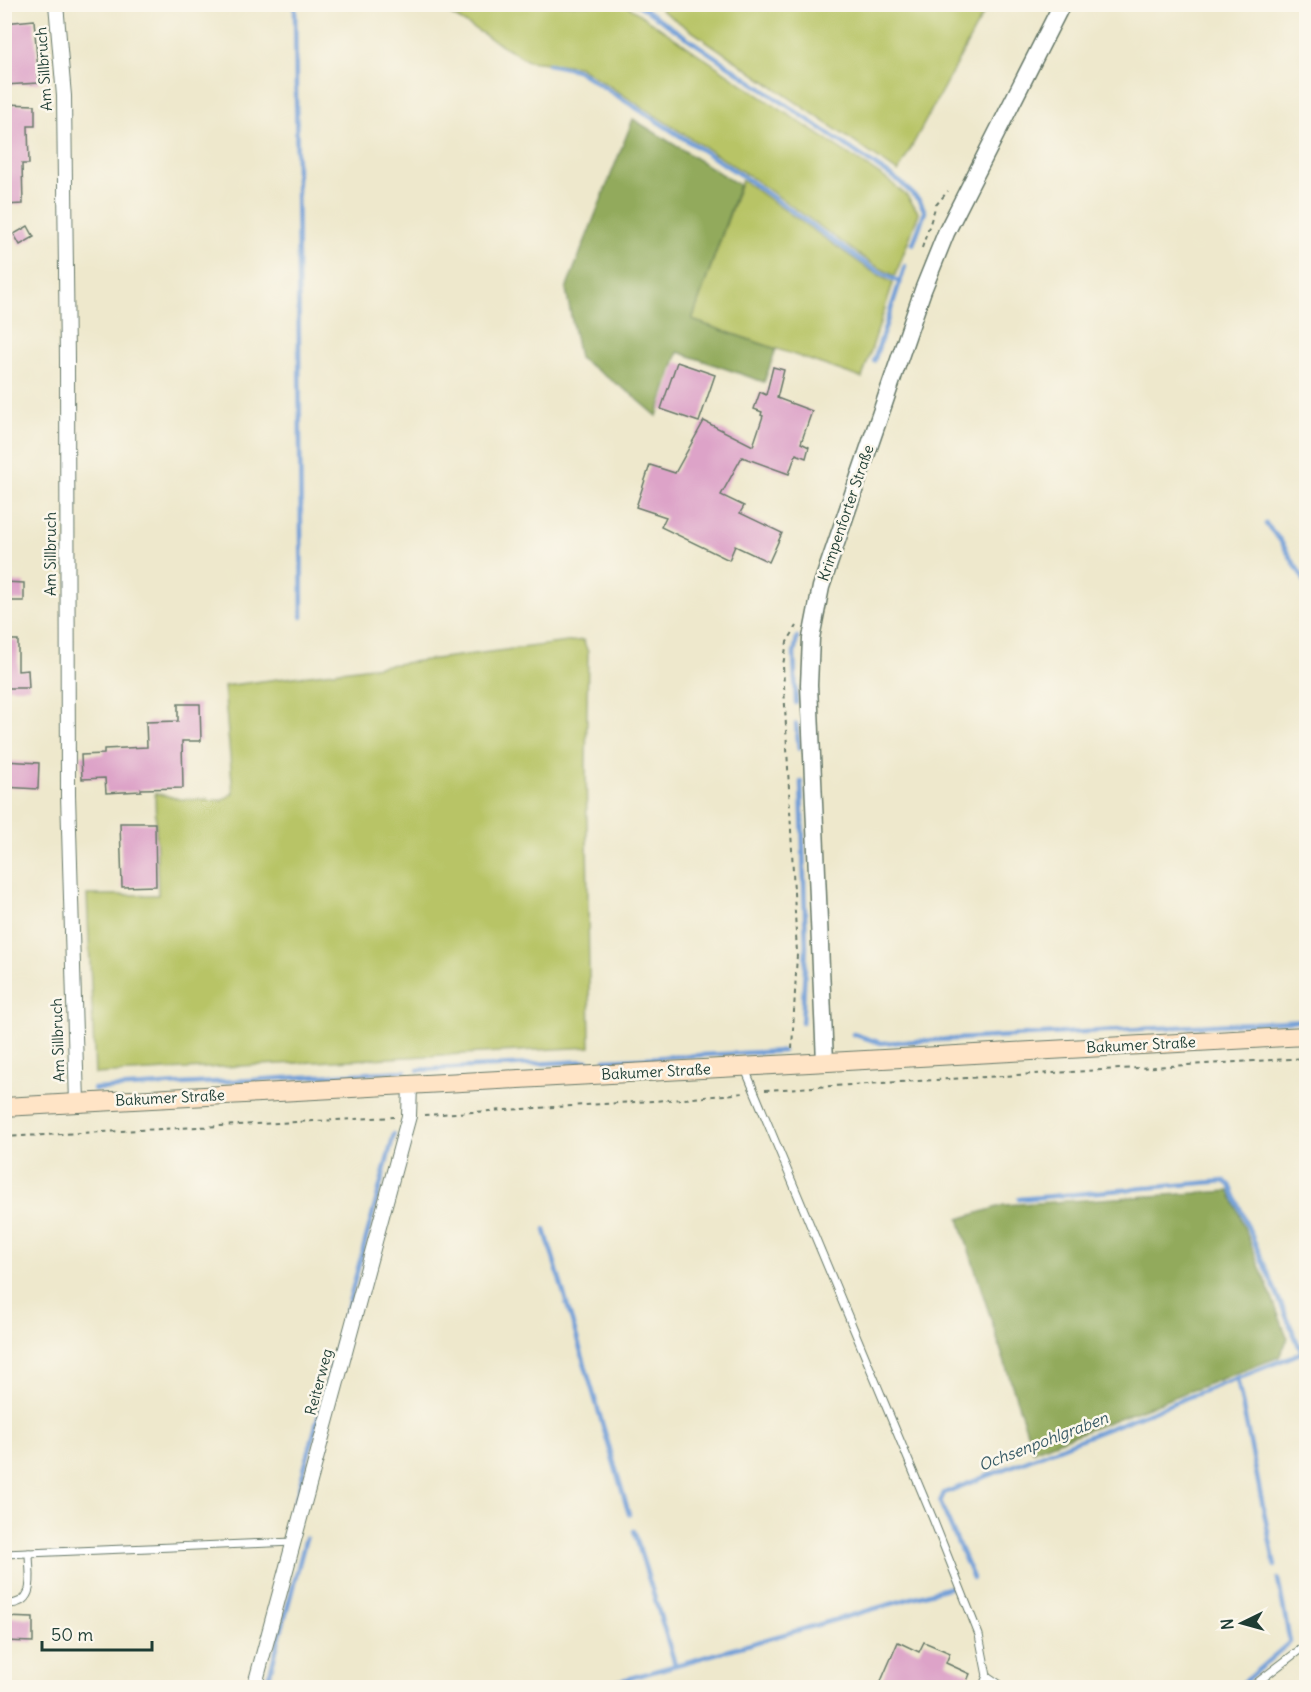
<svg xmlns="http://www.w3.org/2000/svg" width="1311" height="1692" viewBox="0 0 1311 1692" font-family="Delius,sans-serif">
	<rect width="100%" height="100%" fill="#fbf7ec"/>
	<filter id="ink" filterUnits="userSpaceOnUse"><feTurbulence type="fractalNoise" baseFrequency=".0167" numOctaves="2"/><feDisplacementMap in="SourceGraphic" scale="12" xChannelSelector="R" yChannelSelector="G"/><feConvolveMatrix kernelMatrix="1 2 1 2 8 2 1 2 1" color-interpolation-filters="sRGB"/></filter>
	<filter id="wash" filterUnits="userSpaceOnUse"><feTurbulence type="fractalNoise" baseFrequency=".008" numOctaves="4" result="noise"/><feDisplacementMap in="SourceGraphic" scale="24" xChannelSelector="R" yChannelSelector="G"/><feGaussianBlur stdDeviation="1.35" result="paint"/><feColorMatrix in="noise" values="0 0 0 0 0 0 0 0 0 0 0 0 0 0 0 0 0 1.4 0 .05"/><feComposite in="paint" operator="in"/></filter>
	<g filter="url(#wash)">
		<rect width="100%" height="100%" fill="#eee8cc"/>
		<g fill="#b8c466" stroke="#6c804d" stroke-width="1.5">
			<polygon points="435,5 626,5 760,96 888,180 907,196 919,213 895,276 874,265 748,175 578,66 528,61"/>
			<polygon points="664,5 664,4 988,5 898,172 661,10"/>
			<polygon points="742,180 870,270 893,283 862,378 692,320"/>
			<polygon points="583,640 588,652 586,765 590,1047 95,1074 87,895 158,895 155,793 180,799 223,800 233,793 224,686"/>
		</g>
		<g fill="#92aa5b" stroke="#587448" stroke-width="1.5">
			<polygon points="633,119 739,185 692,320 776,349 764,382 678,352 657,416 630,393 579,358 566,289"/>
			<polygon points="1230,1191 1288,1339 1279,1357 1033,1451 959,1219 1004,1205"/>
		</g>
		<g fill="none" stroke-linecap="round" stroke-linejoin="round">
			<g stroke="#6e9dd7" stroke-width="4.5">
				<polyline points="295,4 302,617"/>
				<polyline points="637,4 900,182 920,201 925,212 913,244"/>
				<polyline points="548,64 577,70 744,177 872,268 900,282"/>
				<polyline points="874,361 905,266"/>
				<polyline points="1266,524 1280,540 1306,583"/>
				<polyline points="796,703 794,654 797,637"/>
				<polyline points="796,724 799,749"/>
				<polyline points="801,782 806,947 802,1023"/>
				<polyline points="853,1034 881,1043 1306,1020"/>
				<polyline points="605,1060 783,1051"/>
				<polyline points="418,1070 588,1061"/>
				<polyline points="94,1089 405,1071"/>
				<polyline points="1019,1199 1224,1181 1230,1185 1302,1353"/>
				<polyline points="545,1230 629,1514"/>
				<polyline points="1237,1378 1306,1351"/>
				<polyline points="290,1522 394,1134"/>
				<polyline points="634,1531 675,1664"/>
				<polyline points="973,1578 940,1502 944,1493 1237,1378 1275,1566"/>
				<polyline points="266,1688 306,1538"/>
				<polyline points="595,1688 951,1587"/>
				<polyline points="1237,1688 1290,1642 1278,1579"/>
			</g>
		</g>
		<g id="blocks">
			<g fill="#dda3c8">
				<polygon points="34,20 39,83 4,85 4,23"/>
				<polygon points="4,104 35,105 35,126 28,126 29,164 22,164 23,204 4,205"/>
				<polygon points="28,226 34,237 20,245 14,234"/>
				<polygon points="677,362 715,375 699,422 661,409"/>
				<polygon points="773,367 784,370 777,398 812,411 801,443 809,447 806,458 796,454 789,474 742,457 721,495 744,506 740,513 782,533 769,562 735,546 729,560 661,527 666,517 636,507 650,465 675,473 704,421 753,446 763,416 761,415 762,412 754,409 760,392 766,395"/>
				<polygon points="4,582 24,583 24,601 4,601"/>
				<polygon points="4,640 18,640 18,671 28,670 29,688 4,688"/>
				<polygon points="178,704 200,704 201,741 182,741 183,788 141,789 141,791 106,793 105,778 82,779 81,755 104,754 104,749 147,747 146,722 178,721"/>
				<polygon points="4,761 39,763 38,789 4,787"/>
				<polygon points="120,823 155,823 156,886 122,887"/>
				<polygon points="4,1617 33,1618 33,1642 4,1641"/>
				<polygon points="898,1642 919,1652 924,1642 950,1653 946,1663 970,1674 964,1688 878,1688"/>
			</g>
		</g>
	</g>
	<g filter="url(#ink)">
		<use href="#blocks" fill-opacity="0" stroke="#677969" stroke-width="1.5"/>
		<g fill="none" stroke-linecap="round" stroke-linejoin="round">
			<g stroke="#677969" stroke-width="9">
				<g id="service">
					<polyline points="745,1069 933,1519 979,1635 987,1676 982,1688"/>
					<polyline points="4,1554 293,1542"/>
					<path d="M4 1601 6 1604C38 1605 29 1575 29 1553"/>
					<polyline points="987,1676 1005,1688"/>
					<polyline points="1250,1688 1306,1645"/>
				</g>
			</g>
			<g stroke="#677969" stroke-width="16">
				<g id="minor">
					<polyline points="56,4 64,96 67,360 68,795 77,1103"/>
					<polyline points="254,1688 409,1116 410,1085"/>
				</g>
			</g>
			<g stroke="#677969" stroke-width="19">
				<polyline id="tertiary" points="825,1062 809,685 811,638 821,587 923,290 946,233 1062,4"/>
			</g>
			<g stroke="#677969" stroke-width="20">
				<polyline id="secondary" points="4,1107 1306,1036"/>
			</g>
			<g stroke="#677969" stroke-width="2" stroke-dasharray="4.5 4.5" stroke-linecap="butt">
				<polyline points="922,248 936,205 948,191"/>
				<polyline points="792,1049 797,954 783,665 787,642 797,626"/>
				<polyline points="765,1090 1306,1058"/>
				<polyline points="424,1115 684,1099 744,1093"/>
				<polyline points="4,1137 394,1117"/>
			</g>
			<use href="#service" stroke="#fff" stroke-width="7"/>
			<use href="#minor" stroke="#fff" stroke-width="14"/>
			<use href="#tertiary" stroke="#fff" stroke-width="16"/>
			<use href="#secondary" stroke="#ffe4c6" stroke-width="18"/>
		</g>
	</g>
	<g text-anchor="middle" stroke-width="5" stroke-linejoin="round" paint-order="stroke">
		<g font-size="15" fill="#1f3d34" stroke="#fbf7ec">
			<text transform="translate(44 69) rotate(-94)" y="5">Am Sillbruch</text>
			<text transform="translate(846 513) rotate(-71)" y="5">Krimpenforter Straße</text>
			<text transform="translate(51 554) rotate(-90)" y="5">Am Sillbruch</text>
			<text transform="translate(58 1040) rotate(-92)" y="5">Am Sillbruch</text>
			<text transform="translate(1141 1045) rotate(-3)" y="5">Bakumer Straße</text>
			<text transform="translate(656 1072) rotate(-3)" y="5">Bakumer Straße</text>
			<text transform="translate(170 1098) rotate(-3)" y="5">Bakumer Straße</text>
			<text transform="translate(319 1382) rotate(-75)" y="5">Reiterweg</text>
		</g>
		<g font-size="16" font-style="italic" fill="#375a65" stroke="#fbf7ec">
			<text transform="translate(1043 1441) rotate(-21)" y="6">Ochsenpohlgraben</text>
		</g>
	</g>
	<rect width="1311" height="1692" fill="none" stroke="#fbf7ec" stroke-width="24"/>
	<g transform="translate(1242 1623) rotate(265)" stroke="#fbf7ec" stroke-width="4.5" paint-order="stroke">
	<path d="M0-4.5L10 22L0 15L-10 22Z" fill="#1f3d34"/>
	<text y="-9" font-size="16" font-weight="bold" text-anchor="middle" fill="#1f3d34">N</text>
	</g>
	<path d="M42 1641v9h110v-9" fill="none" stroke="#1f3d34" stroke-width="3"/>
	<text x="51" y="1641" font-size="18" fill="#1f3d34" stroke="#fbf7ec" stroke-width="4.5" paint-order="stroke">50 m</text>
</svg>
